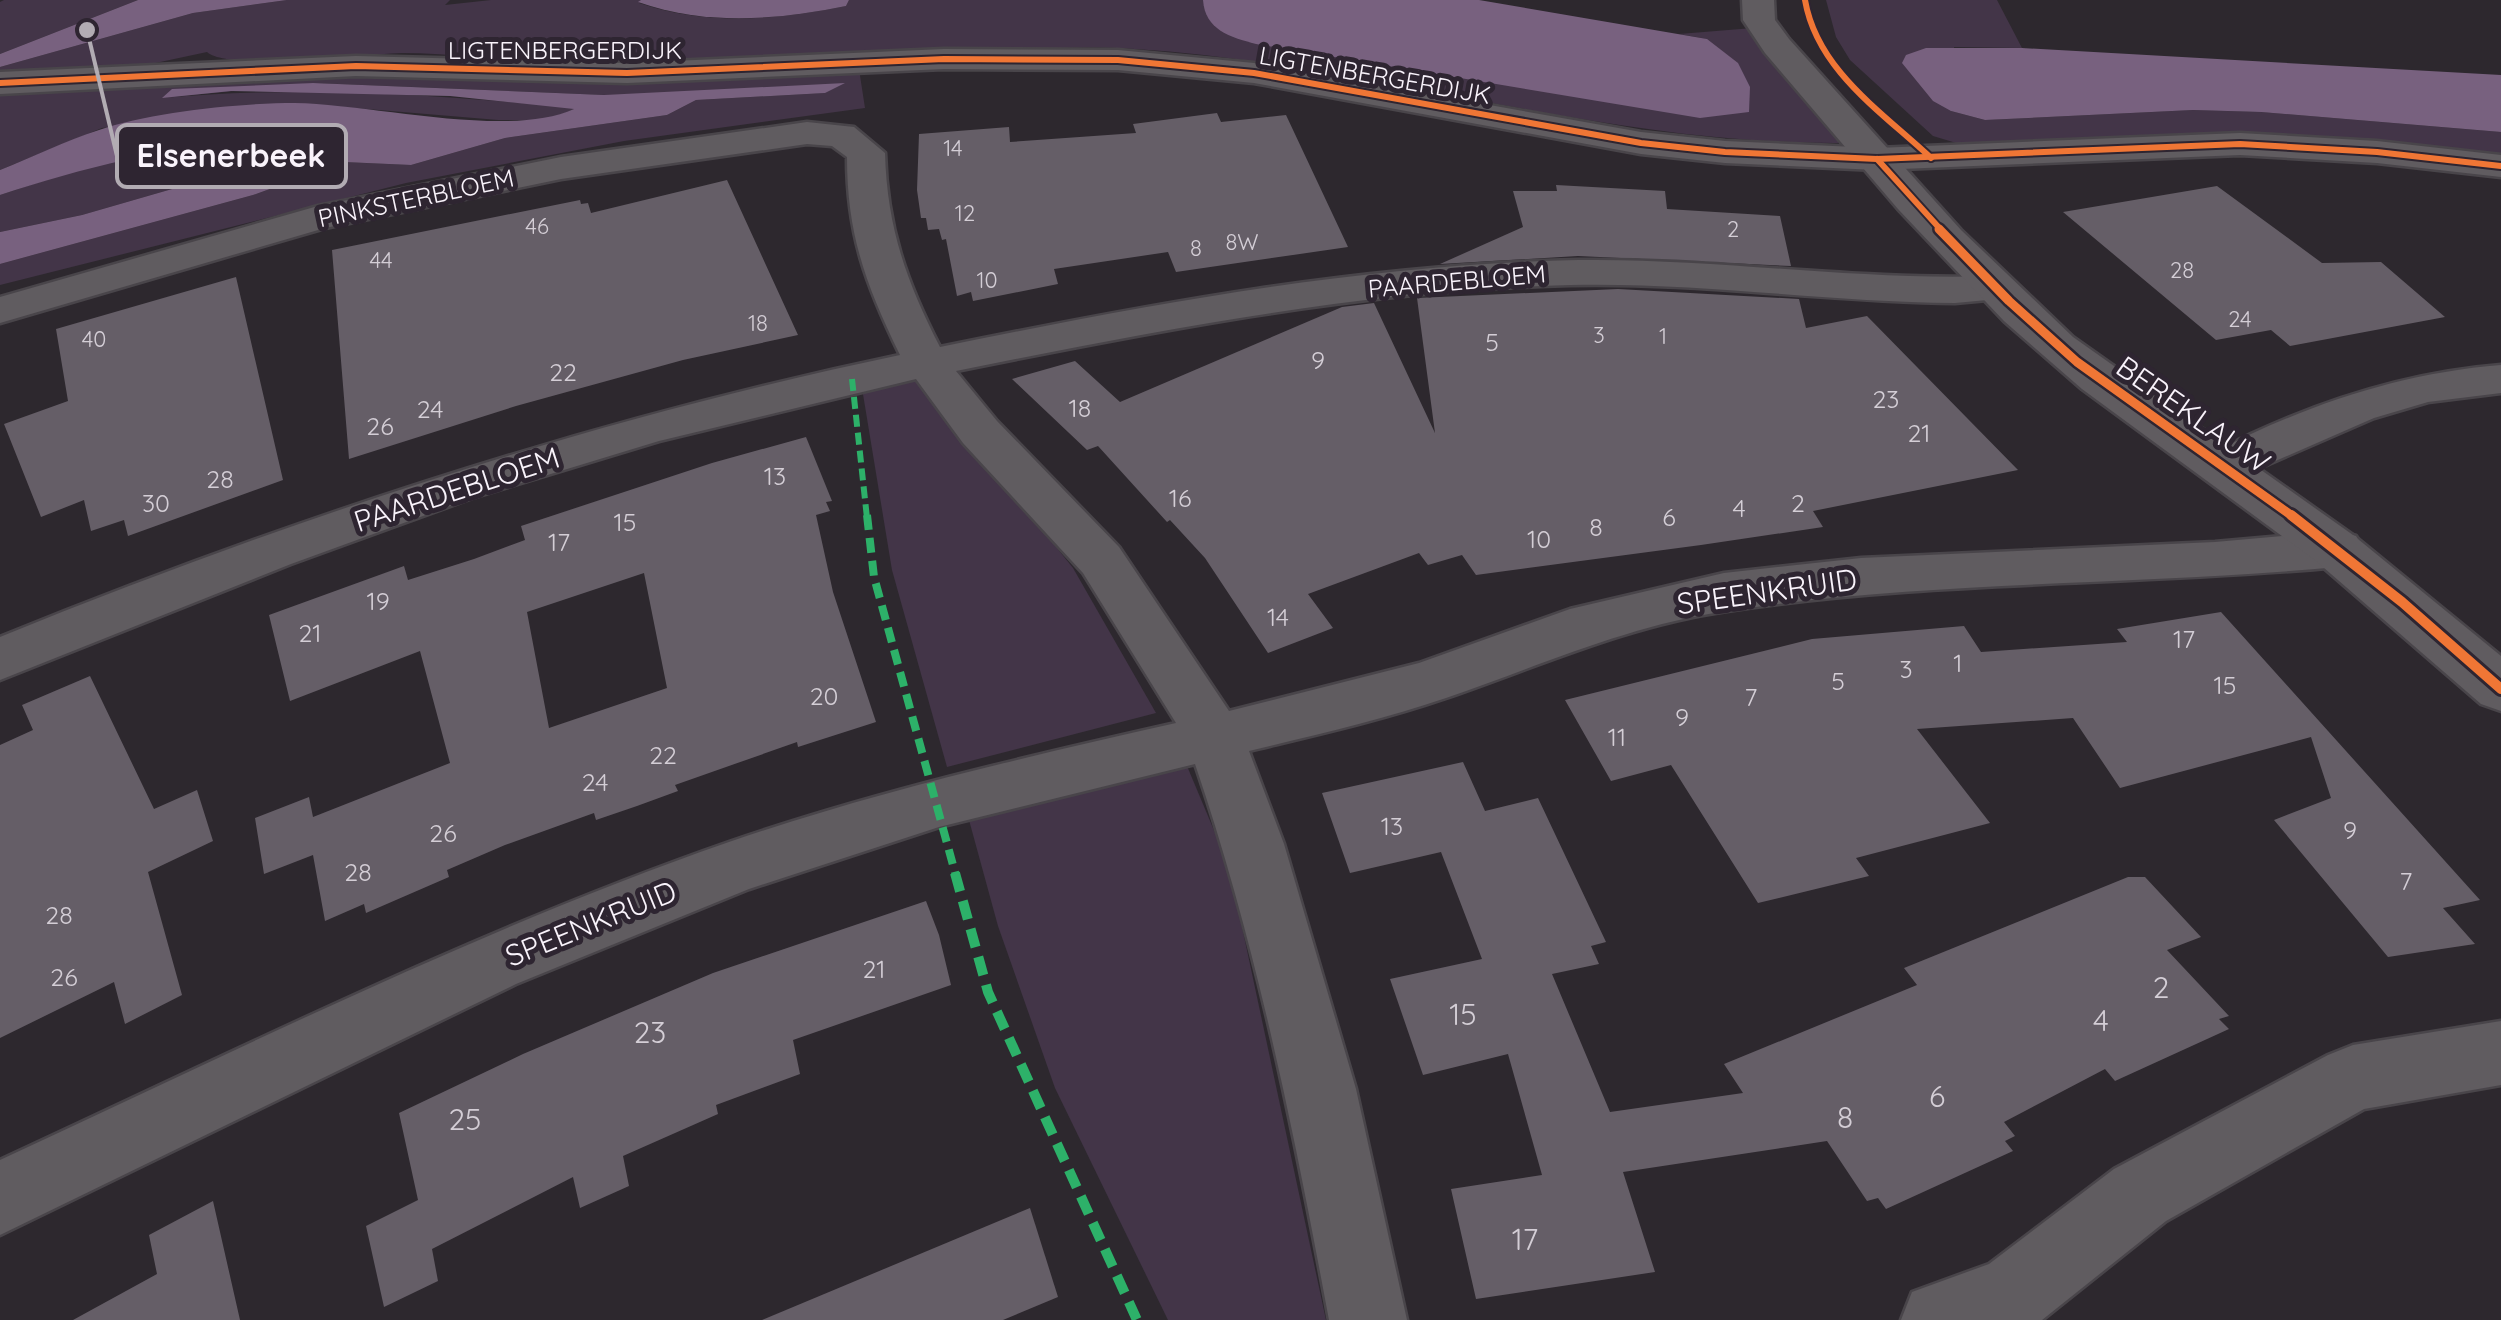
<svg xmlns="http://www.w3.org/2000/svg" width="2501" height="1320" viewBox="0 0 2501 1320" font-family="Quicksand,sans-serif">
	<rect width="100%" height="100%" fill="#2d282e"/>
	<g fill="#433548">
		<polygon points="4,0 138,0 0,54 0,2"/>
		<path d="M287 0H450L445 5 491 0H641L639 3C706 26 777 20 846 6L849 0H1203L1707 39 1679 34 1753 28 1841 133 1838 143C1600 144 1372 64 1135 49 1077 45 1020 50 963 52 801 57 637 71 476 57 452 55 426 53 402 53 365 54 230 72 207 52L146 65 0 76V67L193 13Z"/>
		<polygon points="1826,0 1997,0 2022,48 1954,47 1951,111 1985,120 2193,110 2261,112 2501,132 2501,154 2361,139 2219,133 1963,145 1933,136 1850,60 1836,37"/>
		<path d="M859 69 865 108 624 141 406 183 0 285V264L253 195 344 162 411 165 505 138 667 115 696 100 825 93 604 95 313 83 163 98C301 85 440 95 577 108L547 120H498L295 103 102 128 0 170V95L358 75 648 83Z"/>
		<polygon points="292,145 279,158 82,215 0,232 0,195 101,162 212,148"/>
		<polygon points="914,370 1073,568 1156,713 947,767 892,570 861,382"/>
		<polygon points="1179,747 1229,866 1326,1320 1168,1320 1055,1088 998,926 966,809"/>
	</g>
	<g fill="#78617f">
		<polygon points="138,0 287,0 193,13 0,67 0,54"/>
		<path d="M641 0H849L846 6C777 20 706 26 638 2Z"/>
		<path d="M1203 0H1479L1707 39 1738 63 1750 87 1749 112 1700 118 1256 44C1230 37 1205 30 1203 0Z"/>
		<polygon points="1926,48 2022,48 2501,75 2501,132 2261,112 2193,110 1985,120 1951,111 1933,101 1902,63 1906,55"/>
		<path d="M313 83 604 95 845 83 825 93 696 100 667 115 505 138 411 165 344 162 253 195 0 264V232L82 215 279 158 291 146C193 138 93 165 0 195V170C33 157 65 141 99 130 150 112 241 103 295 103 372 104 509 139 574 109L450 96 231 91 162 98 172 89Z"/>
	</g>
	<g fill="#655e67" fill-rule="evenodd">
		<polygon points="1217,113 1221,122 1286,115 1348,247 1176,272 1168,252 1054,269 1058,284 973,301 971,292 957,296 946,239 942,240 939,229 928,230 926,218 921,218 917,190 919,134 1009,127 1010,142 1136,133 1133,124"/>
		<polygon points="727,180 798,335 683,360 516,406 349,459 332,250 580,200 581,204 588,203 591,213"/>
		<polygon points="1556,185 1665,191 1667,209 1780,216 1791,266 1578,256 1440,264 1523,227 1513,191 1557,191"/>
		<polygon points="2217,186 2322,263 2381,262 2445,317 2290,346 2271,330 2216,340 2063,212"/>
		<polygon points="236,277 283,480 128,536 124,520 91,531 84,500 41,517 4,424 68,401 56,329"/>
		<polygon points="1618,289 1799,299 1806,328 1867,316 2018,470 1813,511 1823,527 1701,545 1476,575 1462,555 1428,565 1419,553 1308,594 1333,628 1268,653 1205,558 1170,520 1167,522 1098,446 1087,450 1012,379 1075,361 1120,402 1342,307 1374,303 1435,433 1417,298"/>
		<path d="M806 437 832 501 826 502 830 511 816 515 833 592 876 722 798 747 797 742 675 785 678 791 637 806 596 820 594 813 505 845 447 870 449 877 366 913 364 904 325 921 313 855 264 874 255 818 309 797 313 817 450 763 420 651 290 701 269 615 404 566 408 580 474 559 525 540 521 526 712 463ZM644 573 667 688 549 728 527 612Z"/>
		<polygon points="2221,612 2480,900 2443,908 2475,944 2388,957 2274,820 2331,798 2311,737 2120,788 2073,718 1917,729 1990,823 1856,858 1869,876 1758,903 1671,765 1611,781 1565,700 1812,639 1964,626 1981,652 2127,642 2117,629"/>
		<polygon points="90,676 154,809 197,790 213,841 148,872 182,995 125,1024 114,982 0,1038 0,745 33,730 22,705"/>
		<polygon points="1463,762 1485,811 1538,798 1606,942 1591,946 1599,964 1552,974 1610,1112 1743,1093 1724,1064 1917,985 1904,968 2128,877 2145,877 2201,937 2167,950 2229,1016 2219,1019 2229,1029 2115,1081 2105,1069 2004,1122 2015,1136 2005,1141 2013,1151 1886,1209 1878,1198 1867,1201 1827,1141 1623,1172 1655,1272 1476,1299 1451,1189 1542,1175 1508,1054 1423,1075 1390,979 1482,959 1441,852 1350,873 1322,793"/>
		<polygon points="926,901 939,935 951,985 793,1040 800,1074 716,1105 718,1114 623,1156 629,1186 580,1208 573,1177 432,1249 438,1281 384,1307 366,1226 418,1200 399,1113 523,1054 713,973"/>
		<polygon points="213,1201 240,1320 73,1320 157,1274 149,1235"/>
		<polygon points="1030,1208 1058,1297 1003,1320 762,1320"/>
	</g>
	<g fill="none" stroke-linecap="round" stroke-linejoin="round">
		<g stroke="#49454a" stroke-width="5">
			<g id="minor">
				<polygon points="944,49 1118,50 1254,63 1641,132 1725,141 1877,148 2240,133 2377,141 2501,155 2501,177 2377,163 2240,155 1877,170 1725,163 1641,154 1254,83 1118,70 944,69 627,83 356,76 0,94 0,72 356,56 627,63"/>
				<path d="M807 122 854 127 885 153C887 227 906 281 940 347 1150 304 1363 264 1578 260 1717 258 1855 281 1994 276L2009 280 2015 289 2009 298 1955 303C1826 302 1699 282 1570 285 1363 290 1159 330 956 371L997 421 1119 547 1229 711 1419 663 1570 609 1724 573 1861 558 2215 542 2338 531 2356 536 2364 549 2356 562 2338 567C2135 586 1929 580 1727 611 1629 625 1539 666 1446 698 1382 720 1315 735 1249 751L1284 844 1356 1089 1407 1320H1329C1294 1132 1257 946 1195 764L939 827 749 889 516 984 0 1235V1160C240 1049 479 929 729 842 875 792 1025 757 1176 723L1083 573 963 443 916 379 659 441 475 497 291 564 0 680V637C293 518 590 420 900 355 866 285 847 235 847 157L832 146 807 144 561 179 325 228 0 323V297L318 206 561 157Z"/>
				<path d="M2501 365V393L2428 402 2374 418 2225 483 2208 478 2201 467C2212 450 2233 443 2251 434 2331 397 2413 372 2501 365Z"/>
				<polygon points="2501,1021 2501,1085 2364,1109 2166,1221 2042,1320 1901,1320 1912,1292 1989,1264 2114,1169 2328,1055 2353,1045"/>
			</g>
		</g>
		<g stroke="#49454a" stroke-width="5">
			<polygon id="tertiary" points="1742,0 1774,0 1775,20 1789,39 1961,230 2073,337 2353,535 2501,656 2501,711 2481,704 2316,561 2082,389 2004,321 1898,209 1765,53 1743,20"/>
		</g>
		<use href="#minor" fill="#605c60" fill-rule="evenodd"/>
		<use href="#tertiary" fill="#605c60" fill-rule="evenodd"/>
		<polyline stroke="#2db169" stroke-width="6" stroke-dasharray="12 6" stroke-linecap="butt" points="852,379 867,518"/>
		<polyline stroke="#2db169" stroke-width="8" stroke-dasharray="15 8" stroke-linecap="butt" points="867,515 874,577 956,876"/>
		<polyline stroke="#2db169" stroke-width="10" stroke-dasharray="19 10" stroke-linecap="butt" points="955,873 988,992 1137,1320"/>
		<g stroke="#2e2531" stroke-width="10">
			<g id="cycleway-far2">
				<path d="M1805 0C1817 70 1882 112 1931 158"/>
				<polyline points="0,83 356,66 627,73 944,59 1118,60 1254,73 1641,143 1725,152 1877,159 2240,144 2377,152 2501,166"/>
				<polyline points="1877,159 1942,231"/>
			</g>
		</g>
		<g stroke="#2e2531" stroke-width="14">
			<polyline id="cycleway-far1" points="1939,229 2009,301 2077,362 2295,518"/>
		</g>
		<g stroke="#2e2531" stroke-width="16">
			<polyline id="cycleway" points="2291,515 2402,602 2501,689"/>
		</g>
		<use href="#cycleway-far2" stroke="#f07635" stroke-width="6"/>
		<use href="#cycleway-far1" stroke="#f07635" stroke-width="9"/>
		<use href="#cycleway" stroke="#f07635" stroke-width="10"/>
	</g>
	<g text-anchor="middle" stroke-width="10" stroke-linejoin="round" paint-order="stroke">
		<g font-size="22" fill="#d4ced6">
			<text x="953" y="156">14</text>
			<text x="965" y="221">12</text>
			<text x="537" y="234">46</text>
			<text x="1733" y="237">2</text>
			<text x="1242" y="250">8W</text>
			<text x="1196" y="256">8</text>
			<text x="381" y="268">44</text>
			<text x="2182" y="278">28</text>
			<text x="987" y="288">10</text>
			<text x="2240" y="327">24</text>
			<text x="758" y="331">18</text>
			<text x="1599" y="343">3</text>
			<text x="1663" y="344">1</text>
			<text x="94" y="347">40</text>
		</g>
		<g font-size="25" fill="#f9f3fb" stroke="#2e2531">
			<text x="565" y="59">LIGTENBERGERDIJK</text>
			<text transform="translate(1375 75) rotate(10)" y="9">LIGTENBERGERDIJK</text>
			<text transform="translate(416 198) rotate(-12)" y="9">PINKSTERBLOEM</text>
			<text transform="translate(1457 281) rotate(-5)" y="9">PAARDEBLOEM</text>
		</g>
		<g font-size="25" fill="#d4ced6">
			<text x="1492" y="351">5</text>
			<text x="1318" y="369">9</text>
			<text x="563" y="381">22</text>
			<text x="1886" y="408">23</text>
			<text x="1080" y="417">18</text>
			<text x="430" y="418">24</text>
			<text x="380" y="435">26</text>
			<text x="1919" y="442">21</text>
			<text x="775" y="485">13</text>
			<text x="220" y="488">28</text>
			<text x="1180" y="507">16</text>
			<text x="156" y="512">30</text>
			<text x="1798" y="512">2</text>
			<text x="1739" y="517">4</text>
			<text x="1669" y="526">6</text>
			<text x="625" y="531">15</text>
			<text x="1596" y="536">8</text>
			<text x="1539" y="548">10</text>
			<text x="559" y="551">17</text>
			<text x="378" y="610">19</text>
			<text x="1278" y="626">14</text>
			<text x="310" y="642">21</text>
			<text x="2184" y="648">17</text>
			<text x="1958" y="672">1</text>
			<text x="1906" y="678">3</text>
			<text x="1838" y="690">5</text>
			<text x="2225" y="694">15</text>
			<text x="824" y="705">20</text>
			<text x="1751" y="706">7</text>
			<text x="1682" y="726">9</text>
			<text x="1617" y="746">11</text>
			<text x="663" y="764">22</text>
			<text x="595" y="791">24</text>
			<text x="1392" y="835">13</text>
			<text x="2350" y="839">9</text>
			<text x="443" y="842">26</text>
			<text x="358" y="881">28</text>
			<text x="2406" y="890">7</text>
			<text x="59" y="924">28</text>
			<text x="874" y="978">21</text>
			<text x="64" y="986">26</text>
		</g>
		<g font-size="30" fill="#f9f3fb" stroke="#2e2531">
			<text transform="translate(2193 415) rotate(35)" y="10">BEREKLAUW</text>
			<text transform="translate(457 490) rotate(-18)" y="10">PAARDEBLOEM</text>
			<text transform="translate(1767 592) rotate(-8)" y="10">SPEENKRUID</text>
			<text transform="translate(591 924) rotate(-22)" y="10">SPEENKRUID</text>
		</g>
		<g font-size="30" fill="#d4ced6">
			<text x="2161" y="998">2</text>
			<text x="1463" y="1025">15</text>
			<text x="2101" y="1031">4</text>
			<text x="650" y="1043">23</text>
			<text x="1937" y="1107">6</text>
			<text x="1845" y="1128">8</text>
			<text x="465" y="1130">25</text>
			<text x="1525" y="1250">17</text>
		</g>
	</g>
	<path fill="none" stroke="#b2acb3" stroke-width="4" d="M87 30L117 156"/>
	<circle fill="#b2acb3" stroke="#2e2531" stroke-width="4" cx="87" cy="30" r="10"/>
	<rect fill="#2e2531" stroke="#b2acb3" stroke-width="4" x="117" y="125" width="229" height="62" rx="10"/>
	<g font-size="32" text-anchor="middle" font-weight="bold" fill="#f9f3fb">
		<text x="231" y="167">Elsenerbeek</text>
	</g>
</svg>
